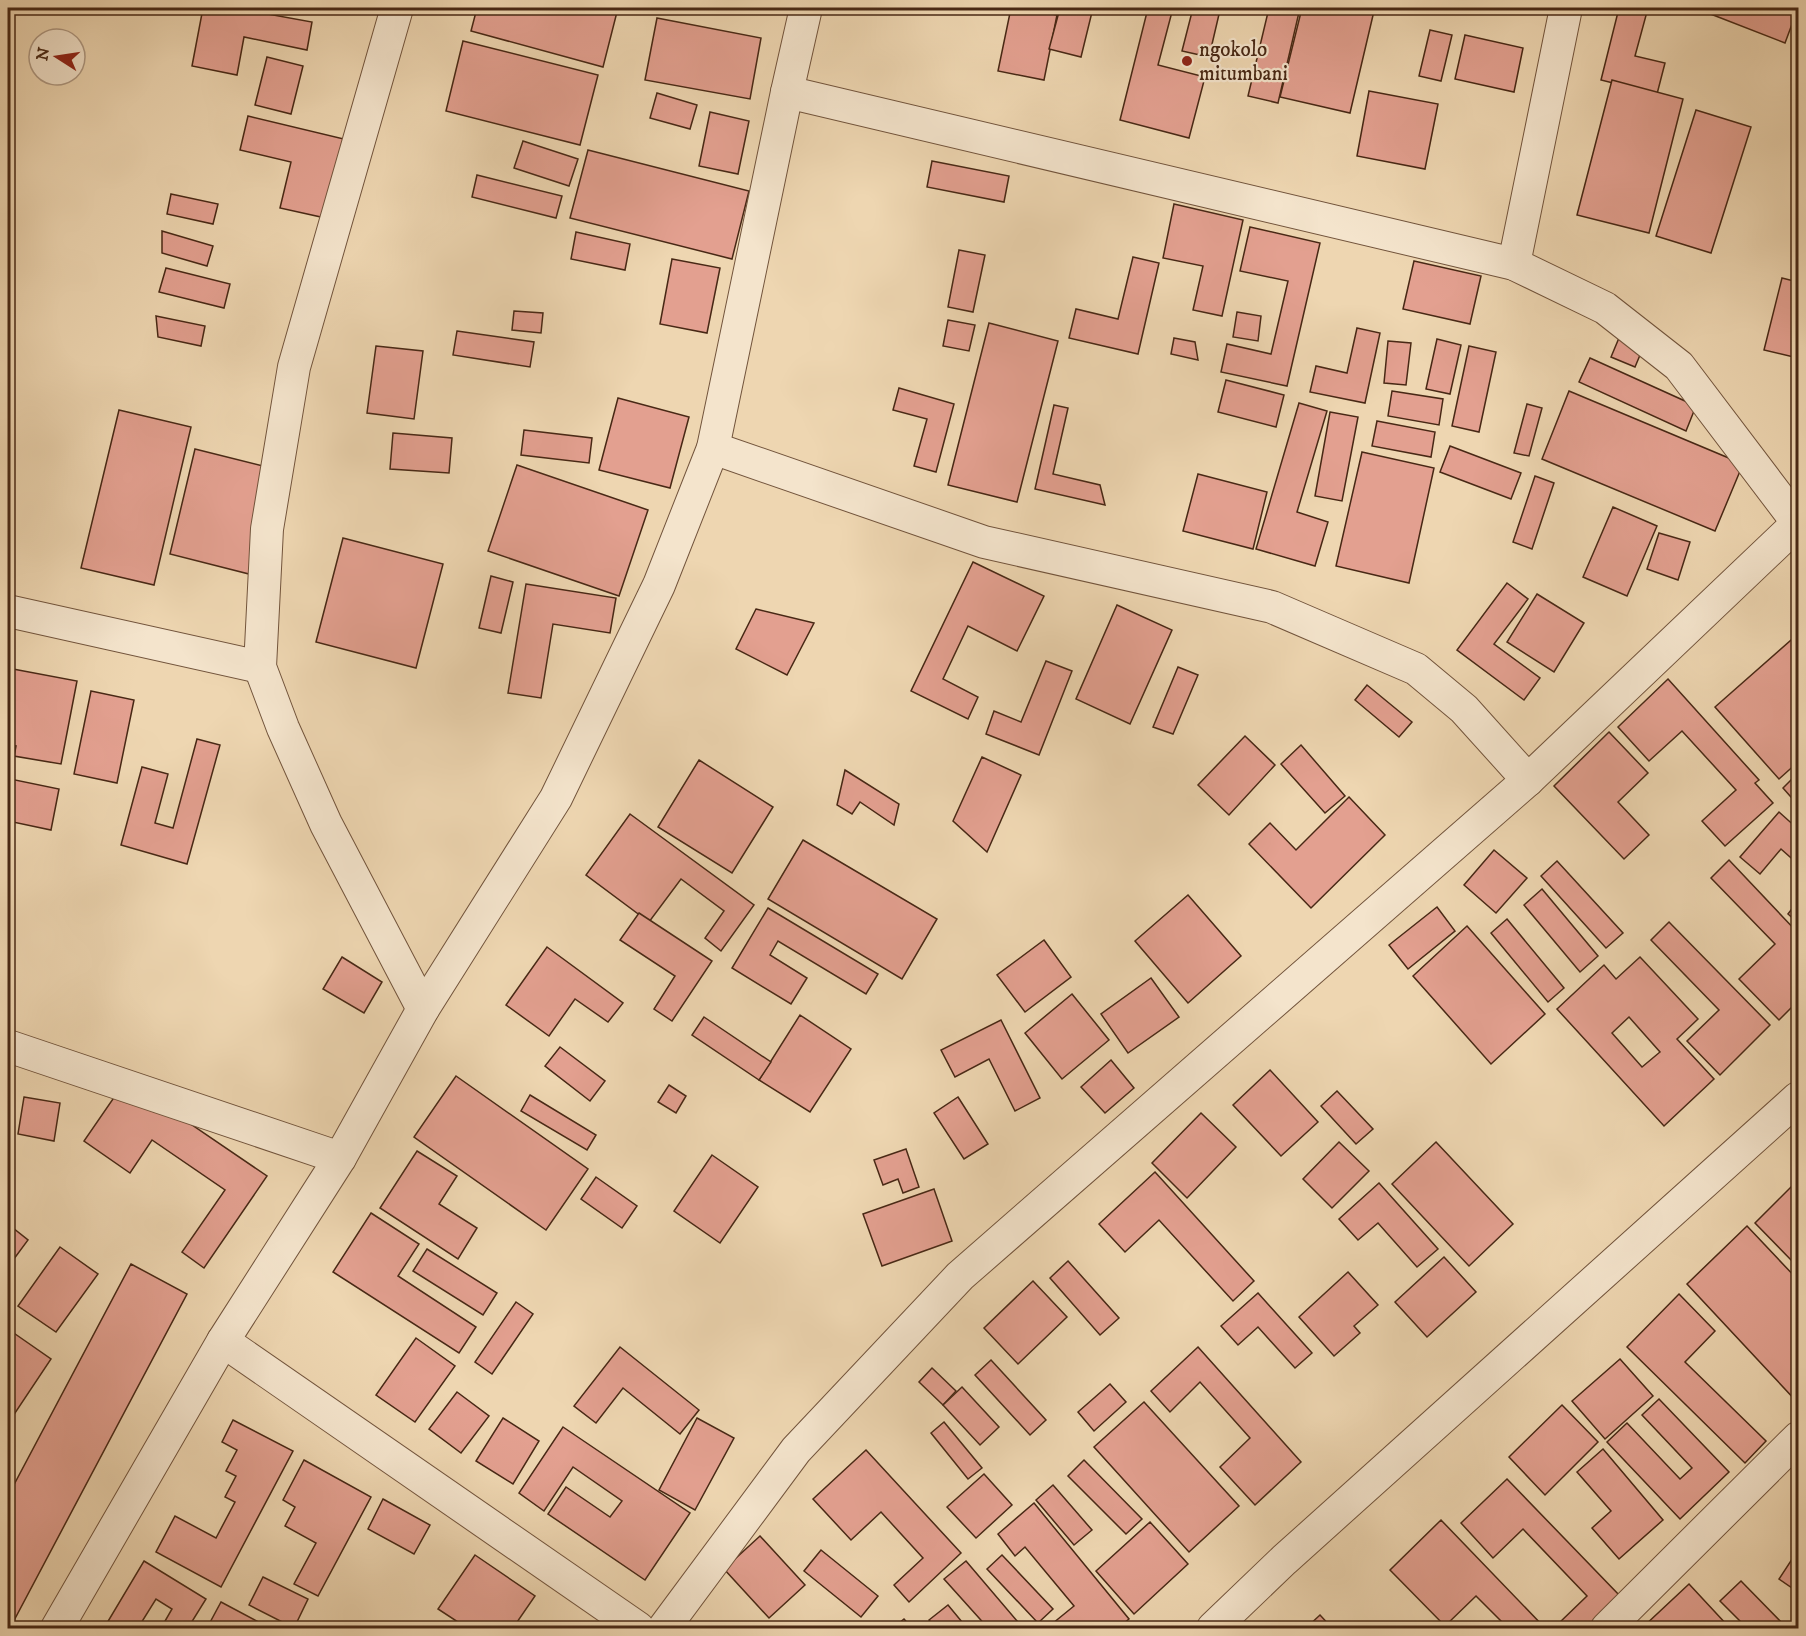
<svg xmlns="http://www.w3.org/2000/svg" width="1806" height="1636" viewBox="0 0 1806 1636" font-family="'IM FELL DW Pica',serif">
	<rect width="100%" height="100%" fill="#eed6b1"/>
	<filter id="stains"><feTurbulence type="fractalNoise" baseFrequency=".00333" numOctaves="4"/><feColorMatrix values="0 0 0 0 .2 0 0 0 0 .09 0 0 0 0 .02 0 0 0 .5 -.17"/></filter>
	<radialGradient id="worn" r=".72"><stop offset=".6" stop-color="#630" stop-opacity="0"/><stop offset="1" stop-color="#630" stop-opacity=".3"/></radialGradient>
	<g fill="#e3a090" stroke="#482815" stroke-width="1.5" fill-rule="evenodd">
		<polygon points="203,8 234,8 312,22 307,50 244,37 237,75 192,66"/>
		<polygon points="477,8 618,8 603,67 471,31"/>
		<polygon points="1011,8 1022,8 1057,15 1044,80 998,71"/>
		<polygon points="1060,8 1093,8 1081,57 1049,49"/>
		<polygon points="1148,8 1173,8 1158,65 1205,77 1189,138 1120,120"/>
		<polygon points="1193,8 1209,8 1220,10 1209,57 1182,51"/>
		<polygon points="1269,8 1300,8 1278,103 1248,96"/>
		<polygon points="1302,8 1361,8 1374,11 1350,113 1280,97"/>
		<polygon points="1619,8 1648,8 1635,56 1665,63 1657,94 1601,80"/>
		<polygon points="1710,8 1798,8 1785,43 1708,13"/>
		<polygon points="657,18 761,38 750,99 645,80"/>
		<polygon points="1430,30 1452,35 1441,81 1419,76"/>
		<polygon points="1465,35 1523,48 1514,92 1455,79"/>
		<polygon points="463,41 598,75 580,145 446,111"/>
		<polygon points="267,57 303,66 291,114 255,105"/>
		<polygon points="1612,80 1683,99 1649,233 1577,215"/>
		<polygon points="1369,91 1438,104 1425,169 1357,156"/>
		<polygon points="657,93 697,105 690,129 650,118"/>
		<polygon points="1696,110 1751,127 1711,253 1656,236"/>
		<polygon points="710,112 749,121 738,174 699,166"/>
		<polygon points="248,116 348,140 330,219 280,208 291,162 240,150"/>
		<polygon points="523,141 578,159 569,186 514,168"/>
		<polygon points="588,150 749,191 732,259 570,218"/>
		<polygon points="932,161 1009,176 1004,202 927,187"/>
		<polygon points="477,175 562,196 556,218 472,197"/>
		<polygon points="171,194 218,204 213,224 167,214"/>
		<polygon points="1174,204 1243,220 1222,316 1193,310 1203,266 1163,258"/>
		<polygon points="1250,227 1320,243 1287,386 1221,372 1227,344 1271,354 1288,281 1240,271"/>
		<polygon points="162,231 213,246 207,266 162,253"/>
		<polygon points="576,232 630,244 625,270 571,259"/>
		<polygon points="959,250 985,255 973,312 948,307"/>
		<polygon points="1133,257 1159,263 1138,354 1069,338 1076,309 1118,319"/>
		<polygon points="672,259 720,268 707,333 660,324"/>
		<polygon points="1414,261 1481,276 1470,324 1403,309"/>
		<polygon points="166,268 230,284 224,308 159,292"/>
		<polygon points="1782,278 1798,282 1798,358 1764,350"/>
		<polygon points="514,311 543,313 541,333 512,330"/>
		<polygon points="1237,312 1261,316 1258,341 1233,337"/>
		<polygon points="156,316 205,326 201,346 158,337"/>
		<polygon points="948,320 975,325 969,351 943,346"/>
		<polygon points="989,323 1058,341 1017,502 948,485"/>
		<polygon points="1624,326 1648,336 1635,367 1611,357"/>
		<polygon points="1357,328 1380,333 1365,403 1310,392 1316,366 1347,373"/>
		<polygon points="457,331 534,342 530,367 453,355"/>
		<polygon points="1174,338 1195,342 1198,360 1171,354"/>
		<polygon points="1437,339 1461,345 1450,394 1426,389"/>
		<polygon points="1388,341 1411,343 1406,385 1384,383"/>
		<polygon points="376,346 423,351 414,419 367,413"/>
		<polygon points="1469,346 1496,352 1479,432 1452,426"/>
		<polygon points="1590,358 1696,406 1686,431 1579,382"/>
		<polygon points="1226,380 1284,395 1276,427 1218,412"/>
		<polygon points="899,388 954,404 936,472 914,466 927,419 893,410"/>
		<polygon points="1392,391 1443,399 1439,425 1388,416"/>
		<polygon points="1569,391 1743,464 1715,531 1542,459"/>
		<polygon points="618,398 689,417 670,488 599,470"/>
		<polygon points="1299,403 1327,411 1297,512 1328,522 1315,566 1256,549"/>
		<polygon points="1527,404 1542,408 1529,456 1514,453"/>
		<polygon points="1054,405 1068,408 1053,474 1100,485 1105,505 1035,489"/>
		<polygon points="119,410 191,427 154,585 81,568"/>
		<polygon points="1330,412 1358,417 1342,501 1315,496"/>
		<polygon points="1377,421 1435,432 1431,457 1372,446"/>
		<polygon points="524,430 592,438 589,463 521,455"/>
		<polygon points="393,433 452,438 449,473 390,469"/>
		<polygon points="1450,446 1521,473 1511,499 1440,472"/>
		<polygon points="195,449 275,469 249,574 170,554"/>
		<polygon points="1362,452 1434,468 1409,583 1336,566"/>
		<polygon points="517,465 648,510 619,596 488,551"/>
		<polygon points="1198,474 1267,492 1253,549 1183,531"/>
		<polygon points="1535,476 1554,483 1532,549 1513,542"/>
		<polygon points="1613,507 1657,526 1627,596 1583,577"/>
		<polygon points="1659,533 1690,542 1678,580 1647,569"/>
		<polygon points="343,538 443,564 416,668 316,642"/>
		<polygon points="973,562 1044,596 1017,651 968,626 943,679 978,697 968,719 911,691"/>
		<polygon points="491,576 513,582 501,633 479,628"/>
		<polygon points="1507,583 1528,599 1494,644 1540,678 1524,700 1457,650"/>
		<polygon points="526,584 616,598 610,633 553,624 541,698 508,693"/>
		<polygon points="1537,594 1584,623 1554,672 1507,642"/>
		<polygon points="1117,605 1172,630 1130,724 1076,699"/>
		<polygon points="756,609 814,623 787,675 736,649"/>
		<polygon points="1798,634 1798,762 1779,779 1715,707"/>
		<polygon points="1046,661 1072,671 1039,755 986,734 994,711 1021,722"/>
		<polygon points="1178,667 1198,675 1173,734 1153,727"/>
		<polygon points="13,669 77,681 61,764 8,755 8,699"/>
		<polygon points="1668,679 1759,780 1755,783 1773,803 1725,846 1702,821 1736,790 1682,731 1649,761 1618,727"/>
		<polygon points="1367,685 1412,722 1399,737 1355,700"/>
		<polygon points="91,691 134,700 117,783 74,774"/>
		<polygon points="1609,732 1648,773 1618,802 1649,835 1624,859 1554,786"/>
		<polygon points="1245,736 1275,765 1229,815 1198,785"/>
		<polygon points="197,739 220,745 187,864 121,845 142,767 168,774 155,823 173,828"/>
		<polygon points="8,745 16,746 10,779 59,789 51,830 8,821"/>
		<polygon points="1301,745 1345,796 1325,813 1281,764"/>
		<polygon points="982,757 1021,775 987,852 953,821"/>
		<polygon points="699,760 773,807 732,873 658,827"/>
		<polygon points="845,770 899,804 894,825 860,802 852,814 837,805"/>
		<polygon points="1798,773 1798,805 1783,788"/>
		<polygon points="1349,797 1385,835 1311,908 1249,844 1270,823 1296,850"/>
		<polygon points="1779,812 1798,829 1798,864 1781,849 1760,874 1740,857"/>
		<polygon points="630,814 754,905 721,951 705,938 724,911 681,879 649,922 586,875"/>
		<polygon points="803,840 937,919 902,979 768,899"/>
		<polygon points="1494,850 1527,878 1496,913 1464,885"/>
		<polygon points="1729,860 1798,933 1798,1001 1779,1020 1739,979 1775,944 1711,878"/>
		<polygon points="1557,861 1623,933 1606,948 1541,876"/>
		<polygon points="1542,889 1598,956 1580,972 1524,905"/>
		<polygon points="1188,895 1241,956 1188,1003 1135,941"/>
		<polygon points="1798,901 1798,923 1788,914"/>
		<polygon points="1437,907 1455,931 1408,969 1389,945"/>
		<polygon points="768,908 878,974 866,994 778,941 770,955 807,978 791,1004 732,968"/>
		<polygon points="639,913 712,961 672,1021 654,1009 675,976 620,940"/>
		<polygon points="1507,919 1564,988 1548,1002 1491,933"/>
		<polygon points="1669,922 1770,1025 1720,1075 1687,1041 1719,1010 1651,940"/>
		<polygon points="1467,926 1545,1014 1491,1064 1413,976"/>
		<polygon points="1044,940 1071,977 1025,1012 997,975"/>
		<polygon points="8,942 14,944 8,970"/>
		<polygon points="547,947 623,1003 608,1022 575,999 549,1036 506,1005"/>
		<polygon points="342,957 382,982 364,1013 323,989"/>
		<path d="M1640 957 1698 1019 1677 1039 1714 1079 1664 1126 1557 1009 1604 965 1616 979ZM1629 1017 1660 1052 1642 1067 1612 1033Z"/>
		<polygon points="1151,978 1179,1017 1128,1053 1101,1014"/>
		<polygon points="1072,994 1109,1040 1062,1079 1025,1033"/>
		<polygon points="800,1015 851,1049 810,1112 759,1080"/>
		<polygon points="704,1017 771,1062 759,1080 692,1035"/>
		<polygon points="1001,1020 1040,1098 1015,1111 989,1059 955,1077 941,1050"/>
		<polygon points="560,1047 605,1081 590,1101 545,1066"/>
		<polygon points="1111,1060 1134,1088 1105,1113 1081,1087"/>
		<polygon points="1270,1070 1318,1122 1281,1156 1233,1105"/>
		<polygon points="456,1076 588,1169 546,1230 414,1137"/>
		<polygon points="126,1080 267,1176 204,1268 182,1252 225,1190 152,1140 130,1173 84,1141"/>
		<polygon points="669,1085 686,1096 676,1113 658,1102"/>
		<polygon points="1337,1091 1373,1129 1356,1144 1321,1106"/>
		<polygon points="530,1095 596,1135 587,1150 521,1111"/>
		<polygon points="24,1097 60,1103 54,1141 18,1134"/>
		<polygon points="958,1097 988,1144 964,1159 934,1113"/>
		<polygon points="1201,1113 1236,1147 1187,1198 1152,1163"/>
		<polygon points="1339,1142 1369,1171 1332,1208 1303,1179"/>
		<polygon points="1436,1142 1513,1224 1469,1266 1392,1184"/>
		<polygon points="906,1149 919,1187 903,1193 898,1179 883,1185 874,1160"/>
		<polygon points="417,1151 457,1176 439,1204 477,1228 458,1259 380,1208"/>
		<polygon points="712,1155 758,1187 720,1243 674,1211"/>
		<polygon points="1155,1172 1254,1281 1233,1301 1159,1220 1125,1252 1099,1224"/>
		<polygon points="596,1177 637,1206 622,1228 581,1199"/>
		<polygon points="1798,1180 1798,1255 1792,1261 1755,1223"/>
		<polygon points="1379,1183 1438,1249 1417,1267 1378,1223 1358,1240 1339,1219"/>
		<polygon points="934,1189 952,1241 882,1266 863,1214"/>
		<polygon points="371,1213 419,1244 398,1276 476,1327 459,1353 333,1272"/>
		<polygon points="8,1224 28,1240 8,1267"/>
		<polygon points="1747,1226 1798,1280 1798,1403 1687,1284"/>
		<polygon points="60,1247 98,1274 56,1332 18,1306"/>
		<polygon points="427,1249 497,1293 483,1315 413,1271"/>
		<polygon points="1444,1257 1476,1292 1427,1337 1395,1302"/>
		<polygon points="1068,1261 1119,1318 1100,1335 1050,1278"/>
		<polygon points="131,1264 187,1294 10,1628 8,1628 8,1496"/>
		<polygon points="1348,1272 1378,1305 1354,1326 1360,1333 1334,1356 1299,1317"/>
		<polygon points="1033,1281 1067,1317 1018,1364 984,1328"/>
		<polygon points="1258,1293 1312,1353 1295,1368 1258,1327 1238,1345 1221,1326"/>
		<polygon points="1679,1294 1715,1331 1685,1362 1766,1441 1745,1463 1627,1347"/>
		<polygon points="516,1302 533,1314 492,1374 475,1362"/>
		<polygon points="8,1329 51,1359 13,1416 8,1413"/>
		<polygon points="416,1338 455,1366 415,1422 376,1395"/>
		<polygon points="620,1347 699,1410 680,1434 623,1388 596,1423 574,1406"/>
		<polygon points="1198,1347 1301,1462 1255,1505 1220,1467 1250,1438 1200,1382 1170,1412 1151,1391"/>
		<polygon points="1620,1359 1653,1396 1605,1439 1572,1401"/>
		<polygon points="991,1360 1046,1420 1030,1435 975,1375"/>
		<polygon points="932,1368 956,1391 943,1405 919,1382"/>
		<polygon points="1110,1384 1126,1402 1094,1431 1078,1412"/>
		<polygon points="962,1387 999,1427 980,1445 943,1405"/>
		<polygon points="457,1392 489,1416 461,1453 429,1429"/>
		<polygon points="1659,1399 1729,1472 1680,1519 1607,1442 1627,1423 1680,1479 1692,1468 1642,1415"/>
		<polygon points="1144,1402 1239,1506 1189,1552 1094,1447"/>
		<polygon points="1562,1405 1598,1442 1545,1495 1509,1457"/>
		<polygon points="503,1418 539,1441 513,1484 476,1461"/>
		<polygon points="697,1418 734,1438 695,1510 659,1490"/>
		<polygon points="233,1420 293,1451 221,1587 156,1552 175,1516 216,1538 235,1502 225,1497 236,1476 226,1471 237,1450 222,1442"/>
		<polygon points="944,1422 982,1468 968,1479 931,1433"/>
		<polygon points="563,1427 690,1513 645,1580 548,1514 566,1487 610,1517 622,1501 573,1467 544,1511 519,1493"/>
		<polygon points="1603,1449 1663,1520 1619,1559 1592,1528 1611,1511 1577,1472"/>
		<polygon points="866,1450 961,1553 909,1602 894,1585 923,1558 881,1512 851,1540 813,1499"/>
		<polygon points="304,1460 371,1497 318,1596 294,1584 316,1543 285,1526 295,1507 283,1500"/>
		<polygon points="1084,1460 1142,1519 1126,1534 1068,1476"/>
		<polygon points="984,1474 1012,1505 976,1538 947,1507"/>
		<polygon points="1507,1479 1621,1597 1589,1628 1562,1628 1558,1624 1587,1596 1523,1529 1493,1558 1461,1523"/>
		<polygon points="1053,1485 1092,1530 1074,1545 1036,1500"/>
		<polygon points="383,1499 430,1525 414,1554 368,1529"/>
		<polygon points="1034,1503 1129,1619 1118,1628 1047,1628 1074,1606 1025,1547 1015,1556 998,1534"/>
		<polygon points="1441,1520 1545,1628 1508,1628 1476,1596 1445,1626 1390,1570"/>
		<polygon points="1150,1522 1188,1564 1134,1614 1096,1571"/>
		<polygon points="760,1536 805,1585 769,1618 724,1569"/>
		<polygon points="821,1550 878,1596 861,1617 804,1571"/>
		<polygon points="1798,1550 1798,1592 1779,1579"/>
		<polygon points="475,1555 535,1596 513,1628 467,1628 438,1609"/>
		<polygon points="1002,1555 1053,1609 1038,1623 987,1569"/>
		<polygon points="144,1561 206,1599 188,1628 161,1628 172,1609 156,1599 138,1628 104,1628"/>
		<polygon points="966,1561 1023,1628 988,1628 944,1579"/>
		<polygon points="263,1577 308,1599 294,1628 249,1605"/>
		<polygon points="1741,1581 1787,1628 1747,1628 1720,1601"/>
		<polygon points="1689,1584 1728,1626 1726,1628 1642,1628"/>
		<polygon points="221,1602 270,1628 207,1628"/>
		<polygon points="948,1605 967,1628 936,1628 929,1620"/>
		<polygon points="1320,1615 1332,1628 1306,1628"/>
		<polygon points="904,1619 912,1628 893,1628"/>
	</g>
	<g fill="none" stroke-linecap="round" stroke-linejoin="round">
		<g stroke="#72543c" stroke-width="34">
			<g id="street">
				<polyline points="397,8 294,367 267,529 260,667 283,728 326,824 423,1009"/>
				<polyline points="787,92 1514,264 1605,308 1679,366 1798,523"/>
				<polyline points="1514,264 1566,8"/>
				<polyline points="713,448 984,542 1272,607 1416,669 1464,709 1528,780"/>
				<polyline points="8,611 260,667"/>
				<polyline points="8,1046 340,1158"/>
				<polyline points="223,1341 638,1628"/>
				<polyline points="57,1628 223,1341 340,1158 423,1009 556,798 659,585 713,448 787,92 806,8"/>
				<polyline points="664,1628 796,1450 960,1276 1528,780 1798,523"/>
				<polyline points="1213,1628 1284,1560 1798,1098"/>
				<polyline points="1607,1628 1798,1438"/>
			</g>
		</g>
		<use href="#street" stroke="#f4e4cc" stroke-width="32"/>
	</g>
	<circle fill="#8f2418" stroke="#f4e4cc" stroke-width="2" cx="1187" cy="61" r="6"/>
	<g text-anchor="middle" stroke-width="4.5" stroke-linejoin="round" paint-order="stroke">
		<g font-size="21" fill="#482815" stroke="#f4e4cc" text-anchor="start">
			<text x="1199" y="56">ngokolo<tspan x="1199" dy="24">mitumbani</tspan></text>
		</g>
	</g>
	<rect width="1806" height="1636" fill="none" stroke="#eed6b1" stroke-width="30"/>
	<rect x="9" y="9" width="1788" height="1618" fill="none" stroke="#482815" stroke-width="3"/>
	<rect x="15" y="15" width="1776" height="1606" fill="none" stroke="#482815" stroke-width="1.5"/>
	<g transform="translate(57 57) rotate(282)"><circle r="28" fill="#f4e4cc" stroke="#af9983" stroke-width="1.5"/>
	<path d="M0-4.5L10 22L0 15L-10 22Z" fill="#8f2418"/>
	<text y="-9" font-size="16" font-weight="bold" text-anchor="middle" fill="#482815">N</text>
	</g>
	<rect width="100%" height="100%" filter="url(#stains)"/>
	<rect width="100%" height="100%" fill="url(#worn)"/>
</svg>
